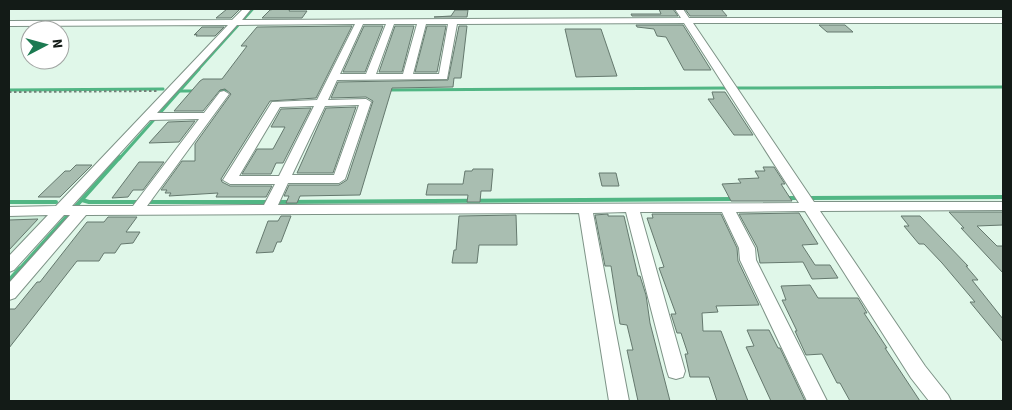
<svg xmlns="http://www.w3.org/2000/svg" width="1012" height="410" viewBox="0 0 1012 410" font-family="'Source Sans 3',sans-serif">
	<rect width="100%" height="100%" fill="#e0f7e9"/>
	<polygon fill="#cfeddb" points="9,214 43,214 47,217 9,258"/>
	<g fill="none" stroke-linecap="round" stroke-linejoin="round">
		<polyline stroke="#51b684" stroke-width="2.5" points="198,70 253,9"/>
		<g stroke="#51b684" stroke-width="3">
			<polyline points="735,88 1003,87"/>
			<polyline points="9,90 163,89"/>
			<polyline points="216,90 231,90"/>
			<polyline points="387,90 727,88"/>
			<polyline points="180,91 196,91"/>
			<polyline points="119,159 199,69"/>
		</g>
		<g stroke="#51b684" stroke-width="4">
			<polyline points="786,198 801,198"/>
			<polyline points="808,198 1003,197"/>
			<polyline points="82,200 89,202 269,202"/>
			<polyline points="9,202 56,202"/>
			<polyline points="276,202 734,199"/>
			<polyline points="19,270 120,157"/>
		</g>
		<polyline stroke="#51b684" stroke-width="5" points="9,281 20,269"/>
	</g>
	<g fill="#a9beb1" stroke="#65796e">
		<polygon points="227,9 240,9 231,18 216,18"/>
		<polygon points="275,9 290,9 289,11 307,11 302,18 262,18 270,10"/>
		<polygon points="659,9 673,9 678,16 632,16 631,14 661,14"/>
		<polygon points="685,9 721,9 727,16 690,16"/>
		<polygon points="455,10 468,10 467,17 434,17 451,16"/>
		<polygon points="636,25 683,25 711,70 684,70 666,37 657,36 654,29 637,27"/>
		<polygon points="819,25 845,25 853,32 827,32"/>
		<polygon points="352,26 316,98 270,101 221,179 222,182 230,186 272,186 266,197 216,197 218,193 169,196 171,193 165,193 167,190 161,190 182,161 195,161 195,144 231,94 225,89 220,90 203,111 174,111 200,81 203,79 222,79 247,46 241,46 257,27"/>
		<polygon points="364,26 383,26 365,72 343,72"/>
		<polygon points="395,26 414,26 402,72 379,72"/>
		<polygon points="427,26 446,26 437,72 415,72"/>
		<polygon points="459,26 467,26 461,78 454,78 453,87 392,88 360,195 300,196 297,203 286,203 289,196 284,196 289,185 339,185 347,180 373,101 366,97 331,98 338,82 448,80"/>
		<polygon points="202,27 224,27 215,36 196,36 197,34 194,35"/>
		<polygon points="565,29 601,29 617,76 576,77"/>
		<polygon points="712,92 725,92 753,135 734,135 708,99 714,99"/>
		<polygon points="356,107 333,173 297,173 326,108"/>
		<polygon points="311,108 283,163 276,163 271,174 242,174 257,149 273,149 285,127 271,127 281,109"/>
		<polygon points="195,121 179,142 149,143 168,122"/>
		<polygon points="139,162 164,162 143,190 133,190 128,197 112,198"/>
		<polygon points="76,165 92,165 60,197 38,197 65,171 70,171"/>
		<polygon points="763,167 774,167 785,184 781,184 792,201 731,201 722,184 741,183 738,179 759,178 755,171 765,171"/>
		<polygon points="473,169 493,169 491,191 481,191 480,202 467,202 468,195 426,195 428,184 463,184 465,171 472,171"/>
		<polygon points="599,173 616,173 619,186 602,186"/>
		<polygon points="949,212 1003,212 1003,225 977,226 997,246 1003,246 1003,273 961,228 964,228"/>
		<polygon points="799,213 818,244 802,245 815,265 830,265 838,278 812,279 803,262 760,263 757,247 739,214"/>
		<polygon points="608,214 608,216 624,216 638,276 640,276 646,295 650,323 670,401 638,401 627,350 633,350 627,325 620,324 611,266 605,266 595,215"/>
		<polygon points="652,214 721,214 737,248 738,261 759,305 716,306 718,312 702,313 703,331 721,331 748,401 717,401 709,377 690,377 685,354 688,354 681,333 677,333 671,314 676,314 659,268 664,267 647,218 653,218"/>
		<polygon points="516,215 517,245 479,245 477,263 452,263 454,250 456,250 459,216"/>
		<polygon points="281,216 291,216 281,242 277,242 273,252 256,253 268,221 278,221"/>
		<polygon points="901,216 920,216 968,266 966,266 978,280 972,280 1003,319 1003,342 970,302 975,302 942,263 924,244 919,244 904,226 909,226"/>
		<polygon points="108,217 137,217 126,232 140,232 133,243 121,244 115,253 104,253 99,261 77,261 9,348 9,309 15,309 37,282 40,282 87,222 104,222"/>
		<polygon points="38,219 9,250 9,220"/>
		<polygon points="810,285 818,298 858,298 867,313 864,313 887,348 885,348 920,401 850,401 840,383 837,383 822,354 806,355 795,331 797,331 782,300 786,300 781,286"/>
		<polygon points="747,330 769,330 778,348 780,348 805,401 771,401 746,347 754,346"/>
	</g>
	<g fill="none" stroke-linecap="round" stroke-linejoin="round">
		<g stroke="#7e9387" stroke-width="2">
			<path id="minor" d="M243 9H251L242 20 681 18 675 9H683L689 18H1003V23H693L814 202H1003V210L820 211 925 366 948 395 951 401H929L911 378 805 211 736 212 755 248 756 260 827 401H807L740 260 739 248 722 212H640L685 371 683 377 676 379 669 377 667 371 626 212 593 213 629 401H609L579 213 86 215 15 298 9 300V283L70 215H64L14 270 9 272V256L48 215 9 216V207L56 206 228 25 9 26V21L232 20ZM684 23 799 203 278 205 288 183H339L345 179 371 102 366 99 328 100 337 80 447 79 457 24ZM355 24 317 100 272 102 223 180 230 184H275L264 205 147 206 229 94 224 91 220 92 204 113H157L237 25ZM363 24H386L366 74H340ZM394 24H417L403 74H376ZM426 24H448L439 74H413ZM359 105 334 175H292L325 106ZM314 106 279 176H239L280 107ZM199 119 133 206H72L150 120Z"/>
		</g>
		<polyline stroke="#738279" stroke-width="2" stroke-dasharray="2.5 2.5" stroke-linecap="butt" points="9,92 157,91"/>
		<use href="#minor" fill="#fff" fill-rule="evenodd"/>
	</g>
	<rect width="1012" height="410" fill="none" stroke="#131b17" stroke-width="20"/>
	<g transform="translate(45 45) rotate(84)"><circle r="24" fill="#ffffff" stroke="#a1a4a2"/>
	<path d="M0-4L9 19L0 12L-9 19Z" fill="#1b7a51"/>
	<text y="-8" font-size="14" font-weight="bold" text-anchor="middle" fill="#131b17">N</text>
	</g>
</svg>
